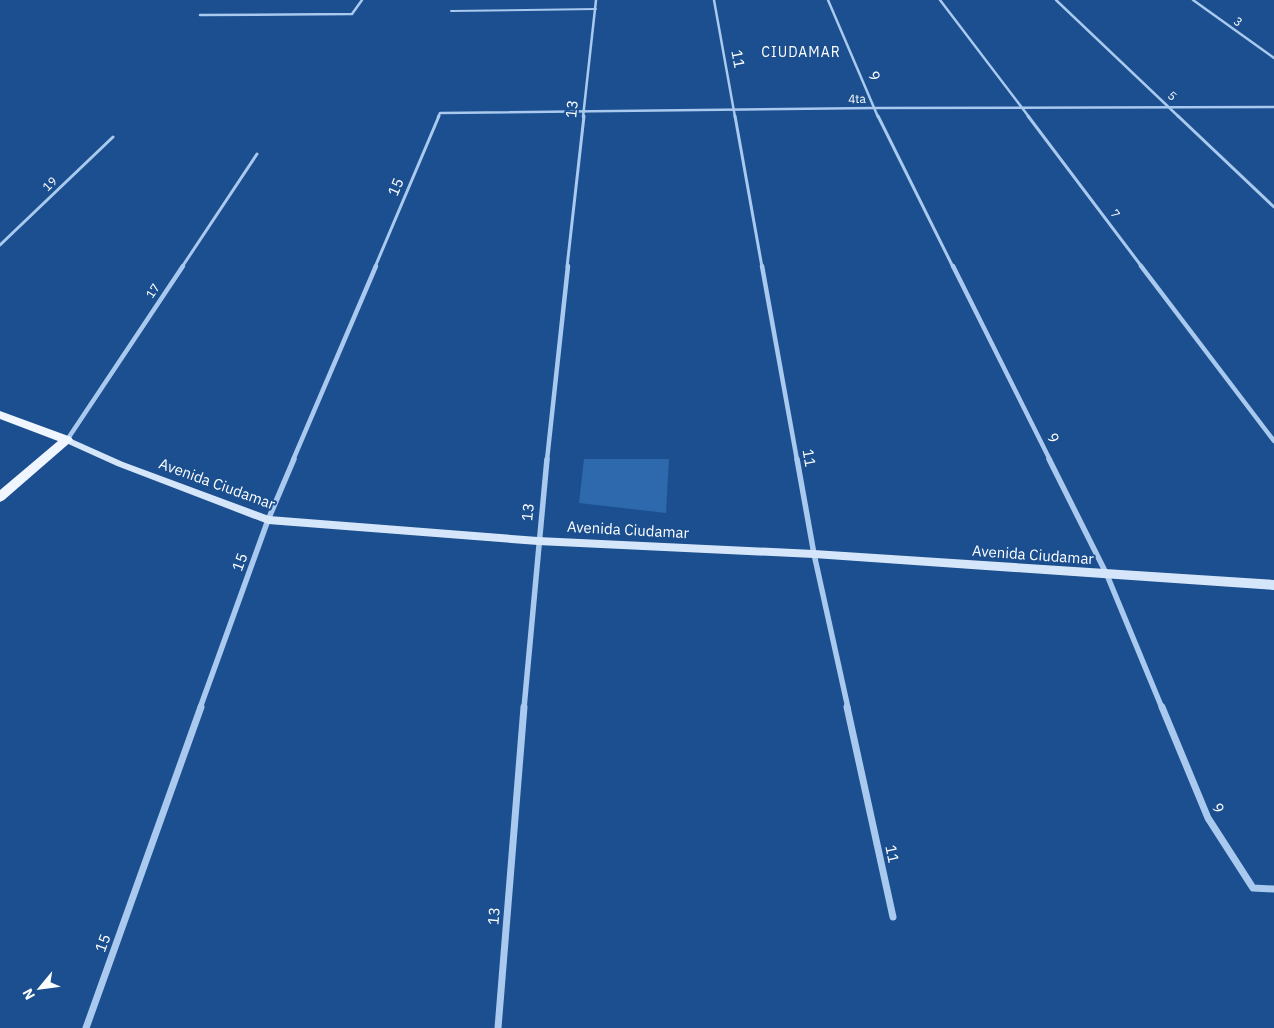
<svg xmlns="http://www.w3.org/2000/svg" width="1274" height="1028" viewBox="0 0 1274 1028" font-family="'IBM Plex Sans',sans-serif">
	<rect width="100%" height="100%" fill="#1b4f8f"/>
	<polygon fill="#2e69ad" points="584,459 669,459 666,513 579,503"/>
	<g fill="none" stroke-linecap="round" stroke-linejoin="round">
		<polyline stroke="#a9c9ee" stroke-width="2" points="451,11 596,9"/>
		<g stroke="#a9c9ee" stroke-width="2.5">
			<polyline points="714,0 735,117"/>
			<polyline points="828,0 878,117"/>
			<polyline points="940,0 1029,117"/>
			<polyline points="1056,0 1179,117"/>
			<polyline points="1193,0 1274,58"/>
			<polyline points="200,15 352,14 362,0"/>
			<polyline points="438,117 440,113 874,108 1274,107"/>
			<polyline points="583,117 596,0"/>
		</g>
		<g stroke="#a9c9ee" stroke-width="3">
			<polyline points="735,116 762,267"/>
			<polyline points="878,116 953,267"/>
			<polyline points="1028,116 1142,267"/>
			<polyline points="1178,116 1274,207"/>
			<polyline points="0,245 113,137"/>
			<polyline points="182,267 257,154"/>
			<polyline points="375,267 439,116"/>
			<polyline points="567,267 584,116"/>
		</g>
		<g stroke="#a9c9ee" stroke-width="4.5">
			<polyline points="762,266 797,460"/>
			<polyline points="953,266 1050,460"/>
			<polyline points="1141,266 1274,441"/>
			<polyline points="67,440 183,266"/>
			<polyline points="293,460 376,266"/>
			<polyline points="547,460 568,266"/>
		</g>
		<g stroke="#a9c9ee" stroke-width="5.5">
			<polyline points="797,459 814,554 848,708"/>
			<polyline points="1049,459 1107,575 1162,708"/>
			<polyline points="200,708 268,520 294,459"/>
			<polyline points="524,708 547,459"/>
		</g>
		<g stroke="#a9c9ee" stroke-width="7">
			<polyline points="847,707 893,917"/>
			<polyline points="1162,707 1208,818 1253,888 1274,889"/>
			<polyline points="86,1028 201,707"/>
			<polyline points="498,1028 524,707"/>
		</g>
		<polygon fill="#d6e6fa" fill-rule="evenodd" points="67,437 123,462 269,516 538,537 814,550 1274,580 1274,590 814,558 538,545 268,524 117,466 64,442 62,440"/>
		<polygon fill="#f0f6ff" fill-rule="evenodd" points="0,411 71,437 73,440 4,500 0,502 0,490 58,441 0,419"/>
	</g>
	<g text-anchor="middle" stroke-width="4" stroke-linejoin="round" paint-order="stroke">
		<g font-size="12" fill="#fff" stroke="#1b4f8f">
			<text transform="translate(1238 22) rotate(36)" y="4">3</text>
			<text transform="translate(1172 96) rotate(43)" y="4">5</text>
			<text transform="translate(857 99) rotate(-1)" y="4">4ta</text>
			<text transform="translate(50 184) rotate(-44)" y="4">19</text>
			<text transform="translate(1115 214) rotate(53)" y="4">7</text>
			<text transform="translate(153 291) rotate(-56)" y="4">17</text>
		</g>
		<g font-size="14" letter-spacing="1" fill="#fff" stroke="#1b4f8f">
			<text x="801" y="57">CIUDAMAR</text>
		</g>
		<g font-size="15" fill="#fff" stroke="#1b4f8f">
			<text transform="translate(738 59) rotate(79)" y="5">11</text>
			<text transform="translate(874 76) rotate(67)" y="5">9</text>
			<text transform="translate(572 109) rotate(-84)" y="5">13</text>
			<text transform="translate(396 187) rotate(-67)" y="5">15</text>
			<text transform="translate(1053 438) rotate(63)" y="5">9</text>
			<text transform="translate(809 458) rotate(80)" y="5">11</text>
			<text transform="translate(217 484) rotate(20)" y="5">Avenida Ciudamar</text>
			<text transform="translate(528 512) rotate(-84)" y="5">13</text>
			<text transform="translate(628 530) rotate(3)" y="5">Avenida Ciudamar</text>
			<text transform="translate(1033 555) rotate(4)" y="5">Avenida Ciudamar</text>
			<text transform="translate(240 562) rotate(-70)" y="5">15</text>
			<text transform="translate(1218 808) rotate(64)" y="5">9</text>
			<text transform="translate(892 854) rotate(78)" y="5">11</text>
			<text transform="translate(494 916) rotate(-85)" y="5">13</text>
			<text transform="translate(103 943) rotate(-70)" y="5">15</text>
		</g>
	</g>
	<g transform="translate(40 988) rotate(241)" stroke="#1b4f8f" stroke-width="4" paint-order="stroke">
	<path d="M0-4L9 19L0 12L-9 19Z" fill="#ffffff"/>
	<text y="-8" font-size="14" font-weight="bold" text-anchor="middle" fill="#ffffff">N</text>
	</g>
</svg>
